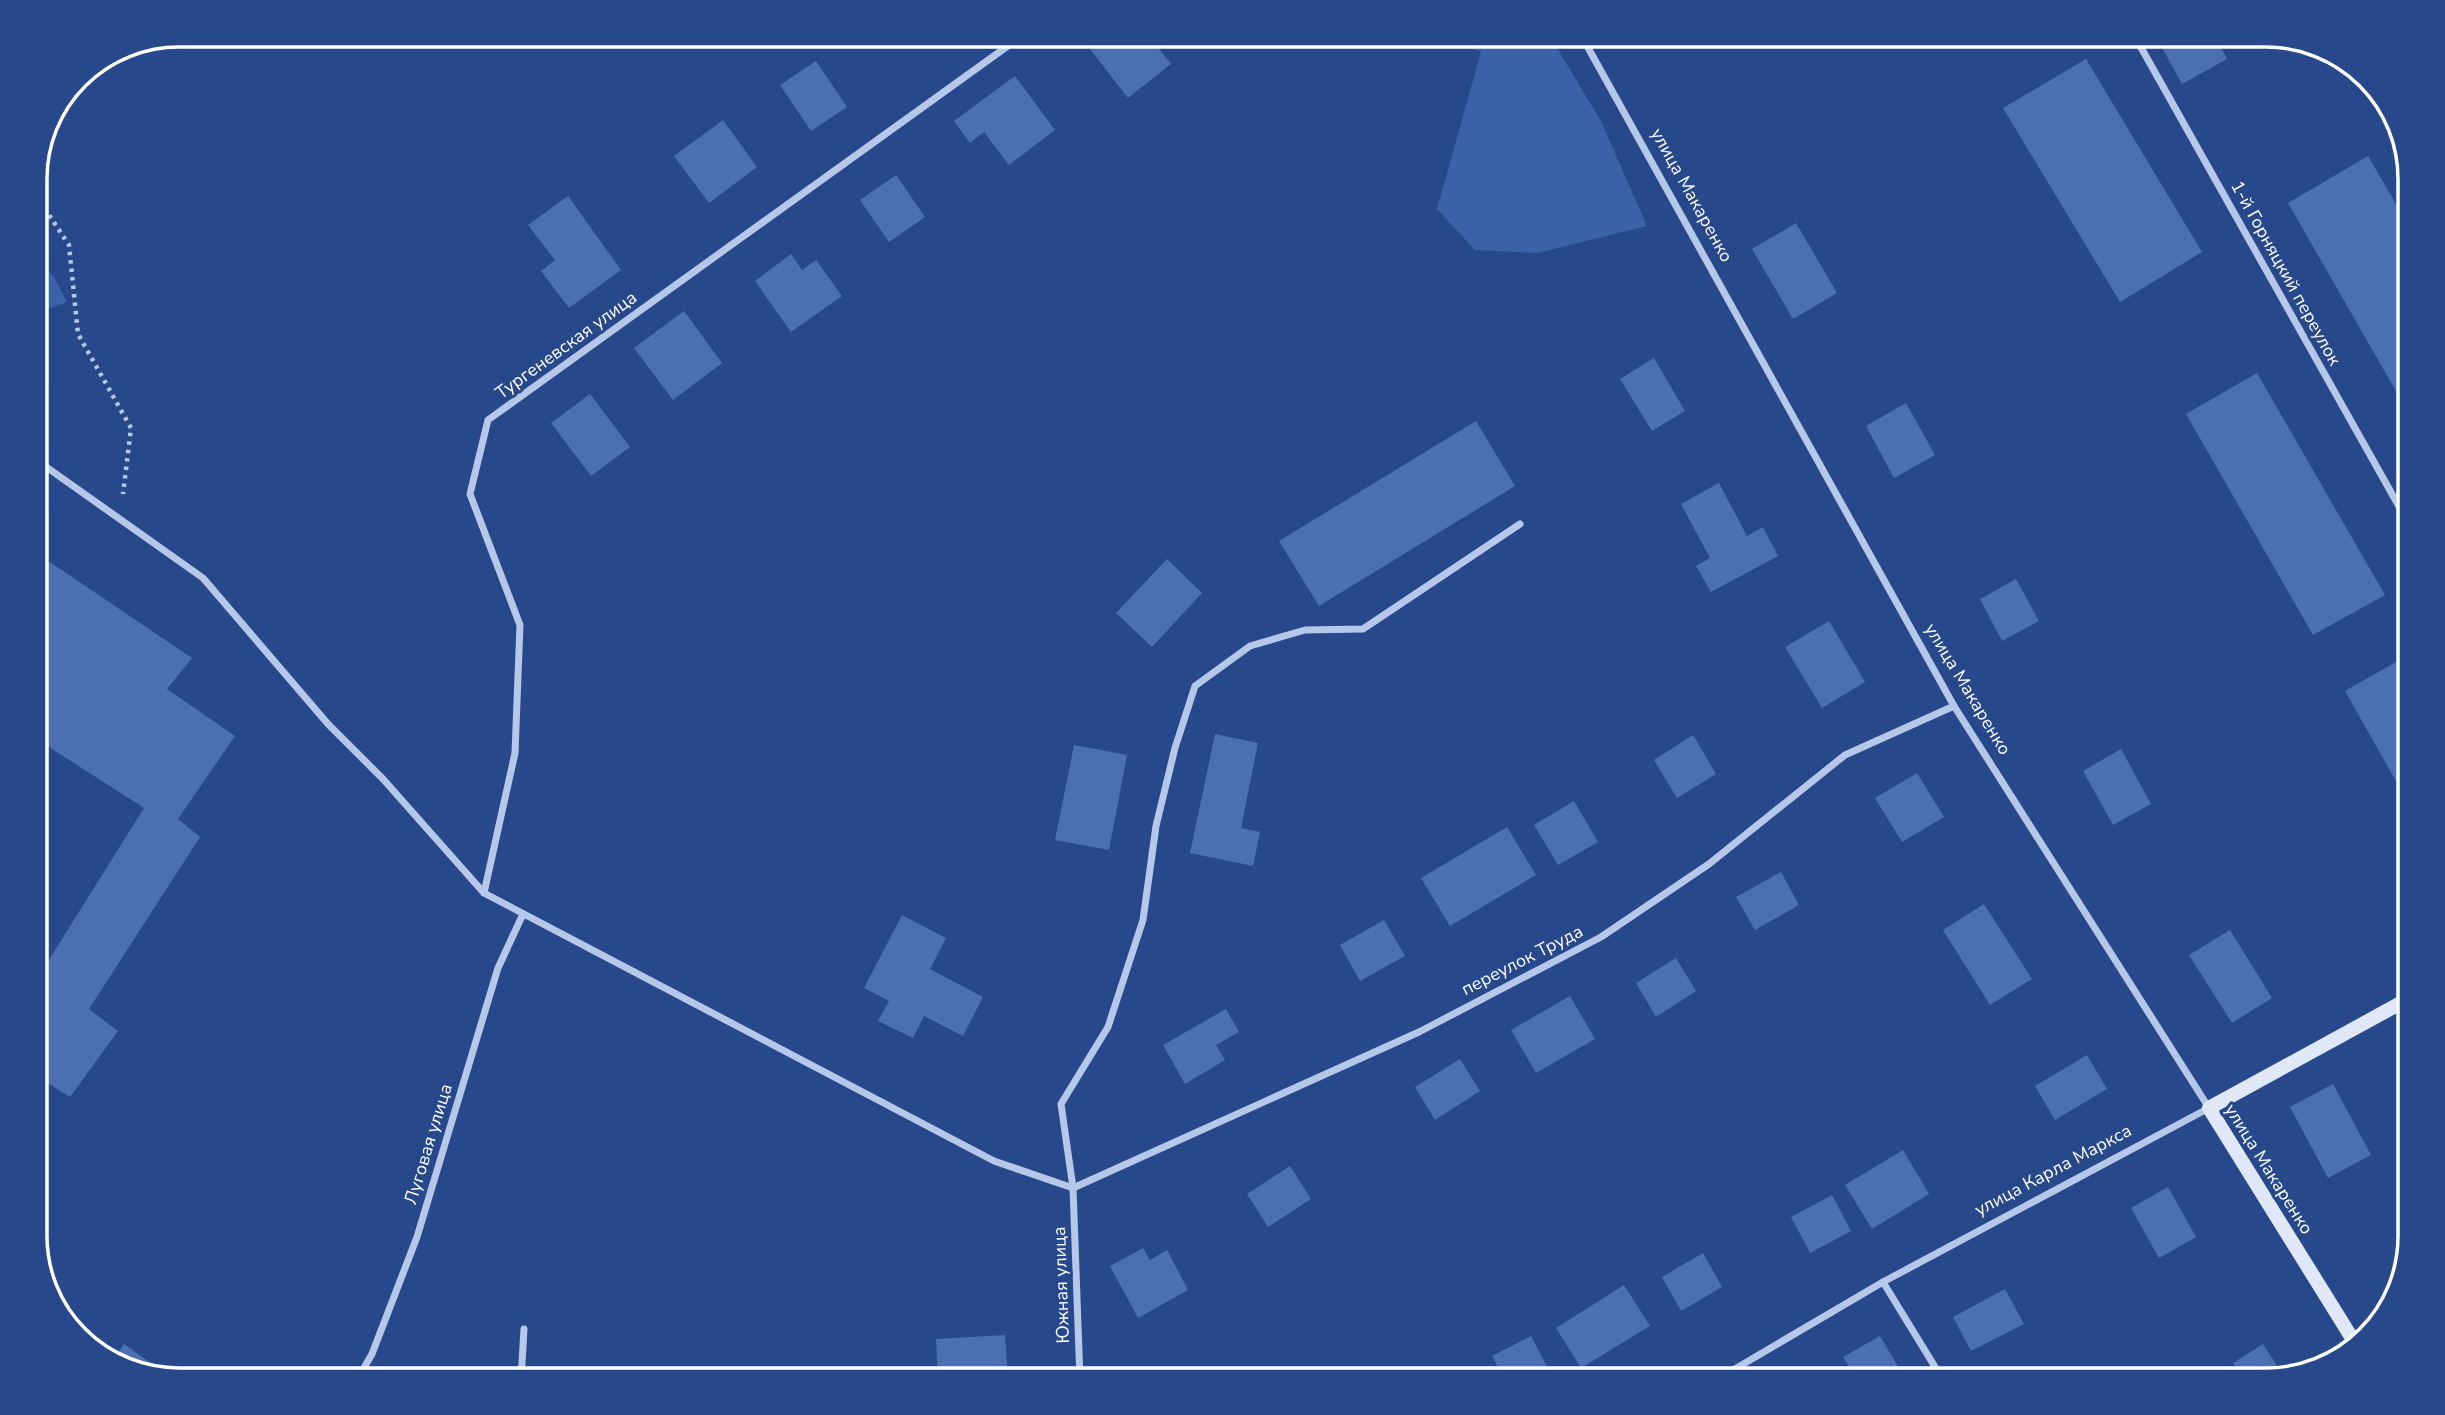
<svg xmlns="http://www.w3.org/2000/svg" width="2445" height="1415" viewBox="0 0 2445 1415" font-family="'Nunito Sans',sans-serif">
	<rect width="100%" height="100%" fill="#27498c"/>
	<g fill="#3b61a9">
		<polygon points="1442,35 1549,35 1601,121 1647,226 1538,253 1475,250 1437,209 1481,52"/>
		<polygon points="35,258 54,277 67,302 35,314"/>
	</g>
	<g fill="#4b6fb1">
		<polygon points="915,35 941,35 924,47"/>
		<polygon points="1090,35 1148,35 1171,64 1128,98 1083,40"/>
		<polygon points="2155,35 2234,35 2219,43 2227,59 2182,84"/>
		<polygon points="2086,59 2202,252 2120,302 2003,108"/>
		<polygon points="816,61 847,107 811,131 780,85"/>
		<polygon points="1015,76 1055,130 1009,165 984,132 970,143 954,121"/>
		<polygon points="723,120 757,167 709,203 674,156"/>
		<polygon points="2368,156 2410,228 2410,401 2404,405 2288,203"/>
		<polygon points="896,175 925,217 889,242 860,200"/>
		<polygon points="568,196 621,270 569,308 541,271 555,260 528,225"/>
		<polygon points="1796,223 1837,293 1793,319 1752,249"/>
		<polygon points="791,254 802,270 816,260 842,296 791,332 755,281"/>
		<polygon points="684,311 722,363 673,400 634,348"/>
		<polygon points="1654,358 1685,411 1652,431 1620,379"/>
		<polygon points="2257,373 2385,595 2313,635 2186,414"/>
		<polygon points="590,394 630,447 591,476 551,423"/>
		<polygon points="1906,403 1935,455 1894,478 1866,426"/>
		<polygon points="1476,421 1515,486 1319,606 1279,541"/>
		<polygon points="1719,483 1747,536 1763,527 1778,556 1711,592 1696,566 1710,558 1681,504"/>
		<polygon points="35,552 192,658 167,689 235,736 178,819 200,837 89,1009 118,1031 70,1097 35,1075 35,982 144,808 35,738"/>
		<polygon points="1167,559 1202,593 1152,647 1116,613"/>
		<polygon points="2016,579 2039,621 2002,641 1980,599"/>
		<polygon points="1829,621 1865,682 1822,708 1785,647"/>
		<polygon points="2410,654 2410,806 2345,691"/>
		<polygon points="1215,734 1258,743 1241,828 1260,832 1253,866 1190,853"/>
		<polygon points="1693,735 1716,774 1677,798 1654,760"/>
		<polygon points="1074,745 1127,755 1109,850 1055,840"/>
		<polygon points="2121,749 2151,804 2113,825 2083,771"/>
		<polygon points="1917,773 1944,817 1902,842 1875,798"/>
		<polygon points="1574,801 1598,842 1558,865 1534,825"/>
		<polygon points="1507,827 1536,875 1450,926 1421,878"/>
		<polygon points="1781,872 1799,905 1755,930 1736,897"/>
		<polygon points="1984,904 2032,979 1990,1005 1943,930"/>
		<polygon points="902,915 946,938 930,969 983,997 963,1036 924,1016 913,1038 878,1021 889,1001 864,988"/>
		<polygon points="1384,920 1405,956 1360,981 1340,945"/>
		<polygon points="2230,930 2272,998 2232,1023 2189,955"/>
		<polygon points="1676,958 1696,991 1656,1017 1636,983"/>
		<polygon points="1570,996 1595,1039 1536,1073 1511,1030"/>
		<polygon points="1226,1009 1239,1032 1216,1045 1225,1060 1185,1084 1163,1045"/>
		<polygon points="2087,1055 2107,1089 2055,1120 2035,1086"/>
		<polygon points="1460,1059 1480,1091 1435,1120 1415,1087"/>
		<polygon points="2333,1084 2371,1155 2328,1178 2290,1107"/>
		<polygon points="1903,1150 1929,1194 1872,1229 1845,1185"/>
		<polygon points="1290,1166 1311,1199 1268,1227 1247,1194"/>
		<polygon points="2168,1187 2196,1237 2159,1258 2131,1208"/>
		<polygon points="1832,1195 1851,1231 1810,1253 1791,1217"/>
		<polygon points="1143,1248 1150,1260 1167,1250 1188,1290 1138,1318 1110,1266"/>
		<polygon points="1703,1253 1722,1287 1681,1311 1662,1277"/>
		<polygon points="1624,1285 1650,1326 1581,1368 1556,1328"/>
		<polygon points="2005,1289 2024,1324 1971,1351 1953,1317"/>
		<polygon points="1005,1335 1008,1380 938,1380 936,1339"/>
		<polygon points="1531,1336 1554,1380 1505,1380 1492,1356"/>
		<polygon points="1880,1336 1906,1380 1857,1380 1843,1357"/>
		<polygon points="124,1344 172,1378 112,1362"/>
		<polygon points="2263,1344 2283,1375 2266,1380 2244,1380 2233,1363"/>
	</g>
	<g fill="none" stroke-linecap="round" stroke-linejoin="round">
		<polyline stroke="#b6c8ea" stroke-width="4.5" stroke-dasharray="3.5 5" stroke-linecap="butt" points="35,194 69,245 78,334 131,428 123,494"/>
		<g stroke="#b6c8ea" stroke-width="7">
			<polyline points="1581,35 1954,706 2209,1108 1883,1282 1716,1380"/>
			<polyline points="2134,35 2410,526"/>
			<polyline points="35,459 203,578 328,724 383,779 484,893 994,1161 1073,1188"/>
			<polyline points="484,893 515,753 520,625 470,494 488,420 1023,35"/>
			<polyline points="1073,1188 1419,1032 1601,937 1709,864 1845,755 1954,706"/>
			<polyline points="1883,1282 1943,1380"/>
			<polyline points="357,1380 372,1354 417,1237 498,968 523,914"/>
			<polyline points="521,1380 524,1329"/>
			<polyline points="1080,1380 1073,1188 1061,1104 1108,1027 1143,920 1156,826 1175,748 1195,686 1250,646 1305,630 1363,629 1520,524"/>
		</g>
		<polyline stroke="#e0e8f8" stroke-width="14" points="2355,1343 2209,1108 2410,998"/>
	</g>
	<g text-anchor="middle" stroke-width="6" stroke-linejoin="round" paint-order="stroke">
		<g font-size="18" fill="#fff" stroke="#27498c">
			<text transform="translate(1692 195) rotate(61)" y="6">улица Макаренко</text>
			<text transform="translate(2286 273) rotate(61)" y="6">1-й Горняцкий переулок</text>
			<text transform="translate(566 345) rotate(-36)" y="6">Тургеневская улица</text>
			<text transform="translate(1968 689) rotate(59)" y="6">улица Макаренко</text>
			<text transform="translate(1522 960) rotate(-27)" y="6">переулок Труда</text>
			<text transform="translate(428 1144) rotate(-73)" y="6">Луговая улица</text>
			<text transform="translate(2269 1169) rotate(58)" y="6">улица Макаренко</text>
			<text transform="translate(2053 1170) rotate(-28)" y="6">улица Карла Маркса</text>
			<text transform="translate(1061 1285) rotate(-92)" y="6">Южная улица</text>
		</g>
	</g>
	<path d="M0 0H2445V1415H0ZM179 47H2266A132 132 0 0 1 2398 179V1236A132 132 0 0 1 2266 1368H179A132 132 0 0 1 47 1236V179A132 132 0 0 1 179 47Z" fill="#27498c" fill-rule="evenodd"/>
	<path fill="none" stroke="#fff" stroke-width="3.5" d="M179 47H2266A132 132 0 0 1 2398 179V1236A132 132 0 0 1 2266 1368H179A132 132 0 0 1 47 1236V179A132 132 0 0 1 179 47Z"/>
</svg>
